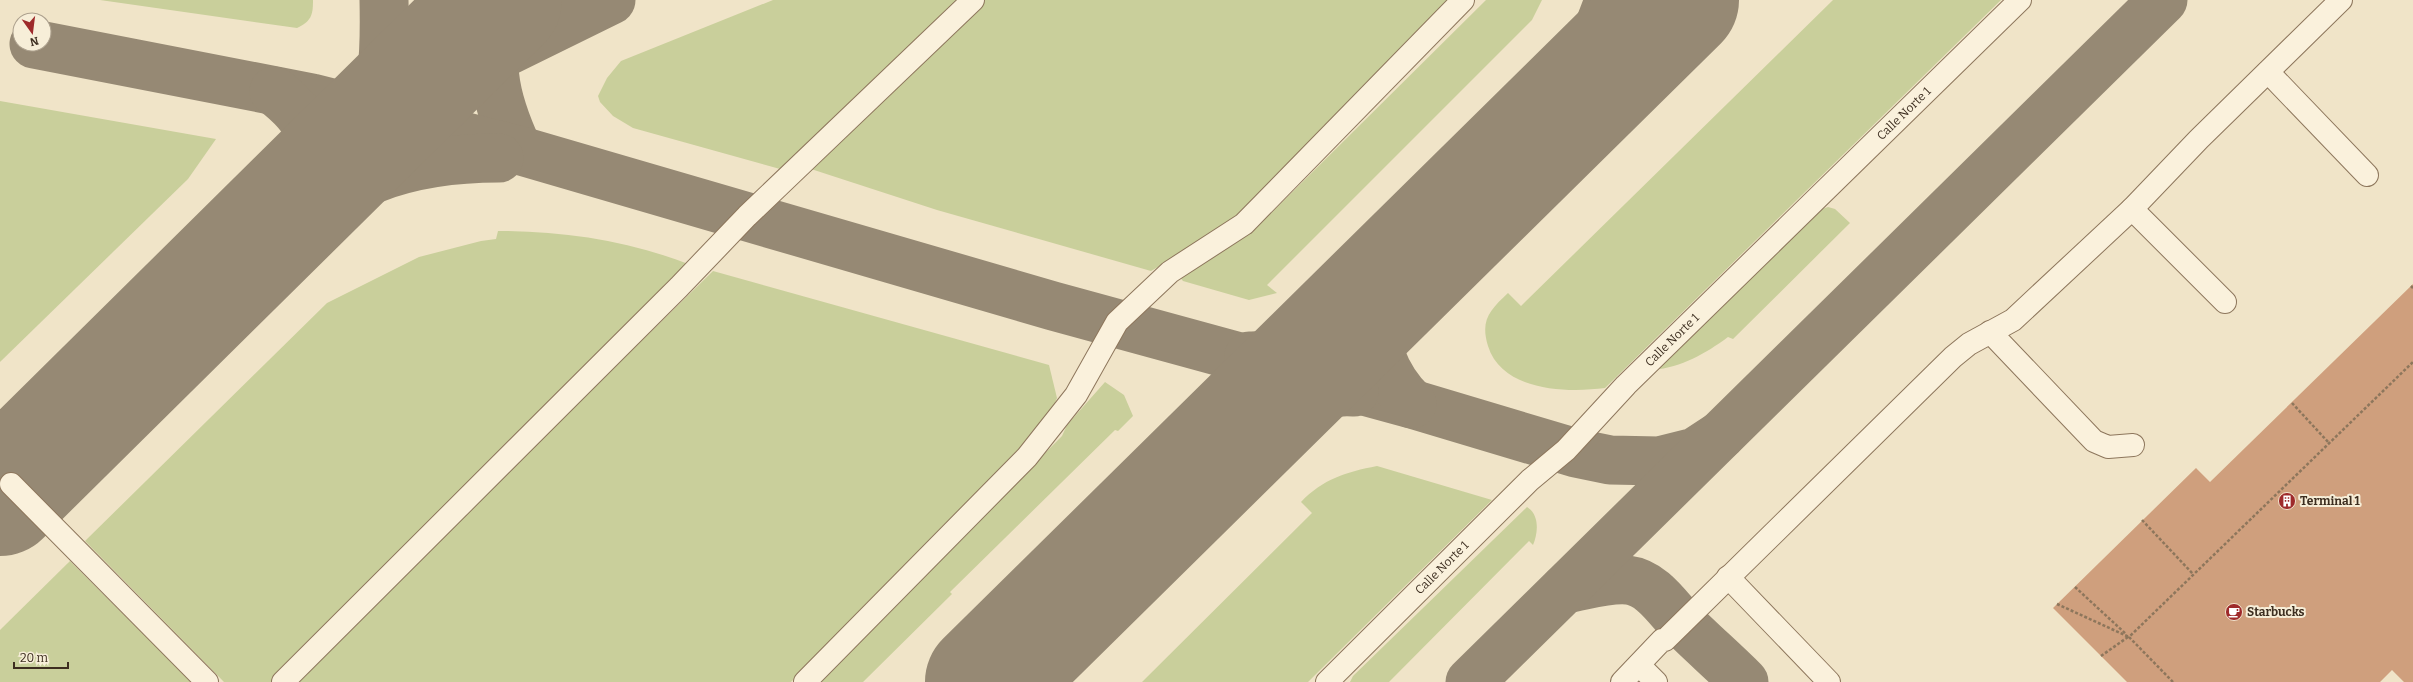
<svg xmlns="http://www.w3.org/2000/svg" width="2413" height="682" viewBox="0 0 2413 682" font-family="Bitter,serif">
	<rect width="100%" height="100%" fill="#f0e4c8"/>
	<g fill="#c9cf9b">
		<path d="M100 0H313C313 16 311 21 297 28Z"/>
		<polygon points="773,0 970,0 798,158 790,160 780,169 633,128 613,116 600,102 598,96 607,78 621,61"/>
		<polygon points="985,0 1458,0 1233,223 1151,271 937,210 811,169"/>
		<polygon points="1486,0 1542,0 1532,20 1267,285 1277,293 1249,300 1183,281 1178,275 1233,245 1255,229"/>
		<path d="M1833 0H2001L1605 388C1566 393 1502 391 1488 346 1480 320 1490 310 1508 293L1521 306Z"/>
		<polygon points="0,101 216,139 188,179 0,362"/>
		<path d="M1828 207 1835 209 1850 223 1733 339 1728 337C1705 354 1682 367 1653 370L1822 209Z"/>
		<path d="M498 231C564 231 630 241 691 265L271 682H224L85 541 327 303 419 257 481 241 496 239Z"/>
		<polygon points="713,271 1049,365 1057,398 1052,410 1028,441 791,682 293,682"/>
		<polygon points="1105,382 1124,395 1133,416 1118,431 1115,430 950,592 952,594 863,682 817,682 1062,436 1067,425"/>
		<path d="M1377 466 1492 500 1308 682H1142L1312 513 1301 502C1323 479 1346 472 1377 466Z"/>
		<path d="M1527 507C1540 515 1538 533 1533 545L1529 541 1389 682H1350L1353 676Z"/>
		<polygon points="70,561 191,682 0,682 0,630"/>
	</g>
	<g fill="none" stroke-linecap="round" stroke-linejoin="round">
		<g stroke="#968974" stroke-width="49">
			<path d="M506 0C485 57 493 96 518 150"/>
			<polyline points="34,44 312,98 518,150 1053,306 1412,404 1576,453 1610,460 1659,461 1695,452 1721,435"/>
			<path d="M274 91C312 120 325 148 306 193"/>
			<path d="M356 141C386 101 385 48 384 0"/>
			<path d="M1530 147C1564 98 1590 57 1609 0"/>
			<polyline points="345,154 402,120 493,58 611,0"/>
			<path d="M278 221C311 207 342 191 376 178 415 163 457 158 499 158"/>
			<path d="M1394 278C1388 286 1382 293 1379 302 1366 336 1387 380 1412 404"/>
			<path d="M1249 356C1309 357 1353 316 1394 278"/>
			<path d="M1227 444C1266 417 1304 389 1354 392"/>
			<path d="M1565 589C1584 586 1608 578 1628 580 1652 583 1667 607 1682 623 1702 643 1724 662 1744 682"/>
			<polyline points="1470,682 2163,0"/>
		</g>
		<g stroke="#968974" stroke-width="122">
			<polyline points="0,495 501,0"/>
			<polyline points="986,682 1678,0"/>
		</g>
	</g>
	<polygon fill="#cf9f7d" points="2413,284 2413,682 2404,682 2392,670 2380,682 2127,682 2053,608 2196,468 2210,482"/>
	<g fill="none" stroke-linecap="round" stroke-linejoin="round">
		<g stroke="#8d765c" stroke-width="24">
			<g id="minor">
				<polyline points="2268,72 2367,175"/>
				<polyline points="2132,209 2225,302"/>
				<polyline points="1990,332 2094,441 2108,447 2133,445"/>
				<polyline points="11,484 207,682"/>
				<polyline points="1728,577 1829,682"/>
				<polyline points="1639,665 1656,682"/>
				<polyline points="283,682 679,287 747,216 973,0"/>
				<polyline points="805,682 1027,457 1076,395 1117,322 1170,272 1244,224 1463,0"/>
				<path id="s1" d="M1327 682 1530 480 1566 450 1626 385 2020 0"/>
				<polyline points="1622,682 1662,640 1665,640 1953,357 1969,344 2013,320 2132,209 2199,139 2341,0"/>
			</g>
		</g>
		<g stroke="#8d765c" stroke-width="2.5" stroke-dasharray="3 2" stroke-linecap="butt">
			<polyline points="2411,286 2413,288"/>
			<polyline points="2292,403 2329,443"/>
			<polyline points="2142,520 2193,574"/>
			<polyline points="2075,587 2126,634"/>
			<polyline points="2057,604 2129,637"/>
			<polyline points="2101,656 2128,637"/>
			<polyline points="2173,682 2129,637 2413,362"/>
		</g>
		<use href="#minor" stroke="#faf1dc" stroke-width="22"/>
	</g>
	<defs>
		<g id="building-disc" transform="scale(0.9)"><circle r="9.5" fill="#9e2a2b" stroke="#f7eed8"/><path d="M-4-6H4V6H1V3H-1V6H-4ZM-2.5-4.3h1.7v1.8h-1.7ZM.8-4.3h1.7v1.8H.8ZM-2.5-1h1.7V.8h-1.7ZM.8-1h1.7V.8H.8Z" fill="#fff"/></g>
		<g id="cafe-disc" transform="scale(0.9)"><circle r="9.5" fill="#9e2a2b" stroke="#f7eed8"/><path d="M-5.5-4.5H6V0H3Q3 3.5 0 3.5H-2.5Q-5.5 3.5-5.5 0ZM3-3.2v2h1.7v-2ZM-6 4.5H4V6H-6Z" fill="#fff"/></g>
	</defs>
	<g fill-rule="evenodd">
		<use href="#building-disc" x="2287" y="501"/>
		<use href="#cafe-disc" x="2234" y="612"/>
	</g>
	<g text-anchor="middle" stroke-width="4" stroke-linejoin="round" paint-order="stroke">
		<g font-size="12" fill="#3d2e20" stroke="#f7eed8">
			<text dy="4" stroke="none"><textPath href="#s1" startOffset="810">Calle Norte 1</textPath></text>
			<text dy="4" stroke="none"><textPath href="#s1" startOffset="486">Calle Norte 1</textPath></text>
			<text dy="4" stroke="none"><textPath href="#s1" startOffset="162">Calle Norte 1</textPath></text>
		</g>
		<g font-size="12" font-weight="bold" fill="#3d2e20" stroke="#f7eed8" text-anchor="start">
			<text x="2300" y="505">Terminal 1</text>
			<text x="2247" y="616">Starbucks</text>
		</g>
	</g>
	<g transform="translate(32 32) rotate(166)"><circle r="19" fill="#f7eed8" stroke="#ada18e"/>
	<path d="M0-3L7 15L0 10L-7 15Z" fill="#9e2a2b"/>
	<text y="-6" font-size="11" font-weight="bold" text-anchor="middle" fill="#3d2e20">N</text>
	</g>
	<path d="M14 662v6h54v-6" fill="none" stroke="#3d2e20" stroke-width="2"/>
	<text x="20" y="662" font-size="12" fill="#3d2e20" stroke="#f7eed8" stroke-width="3" paint-order="stroke">20 m</text>
</svg>
